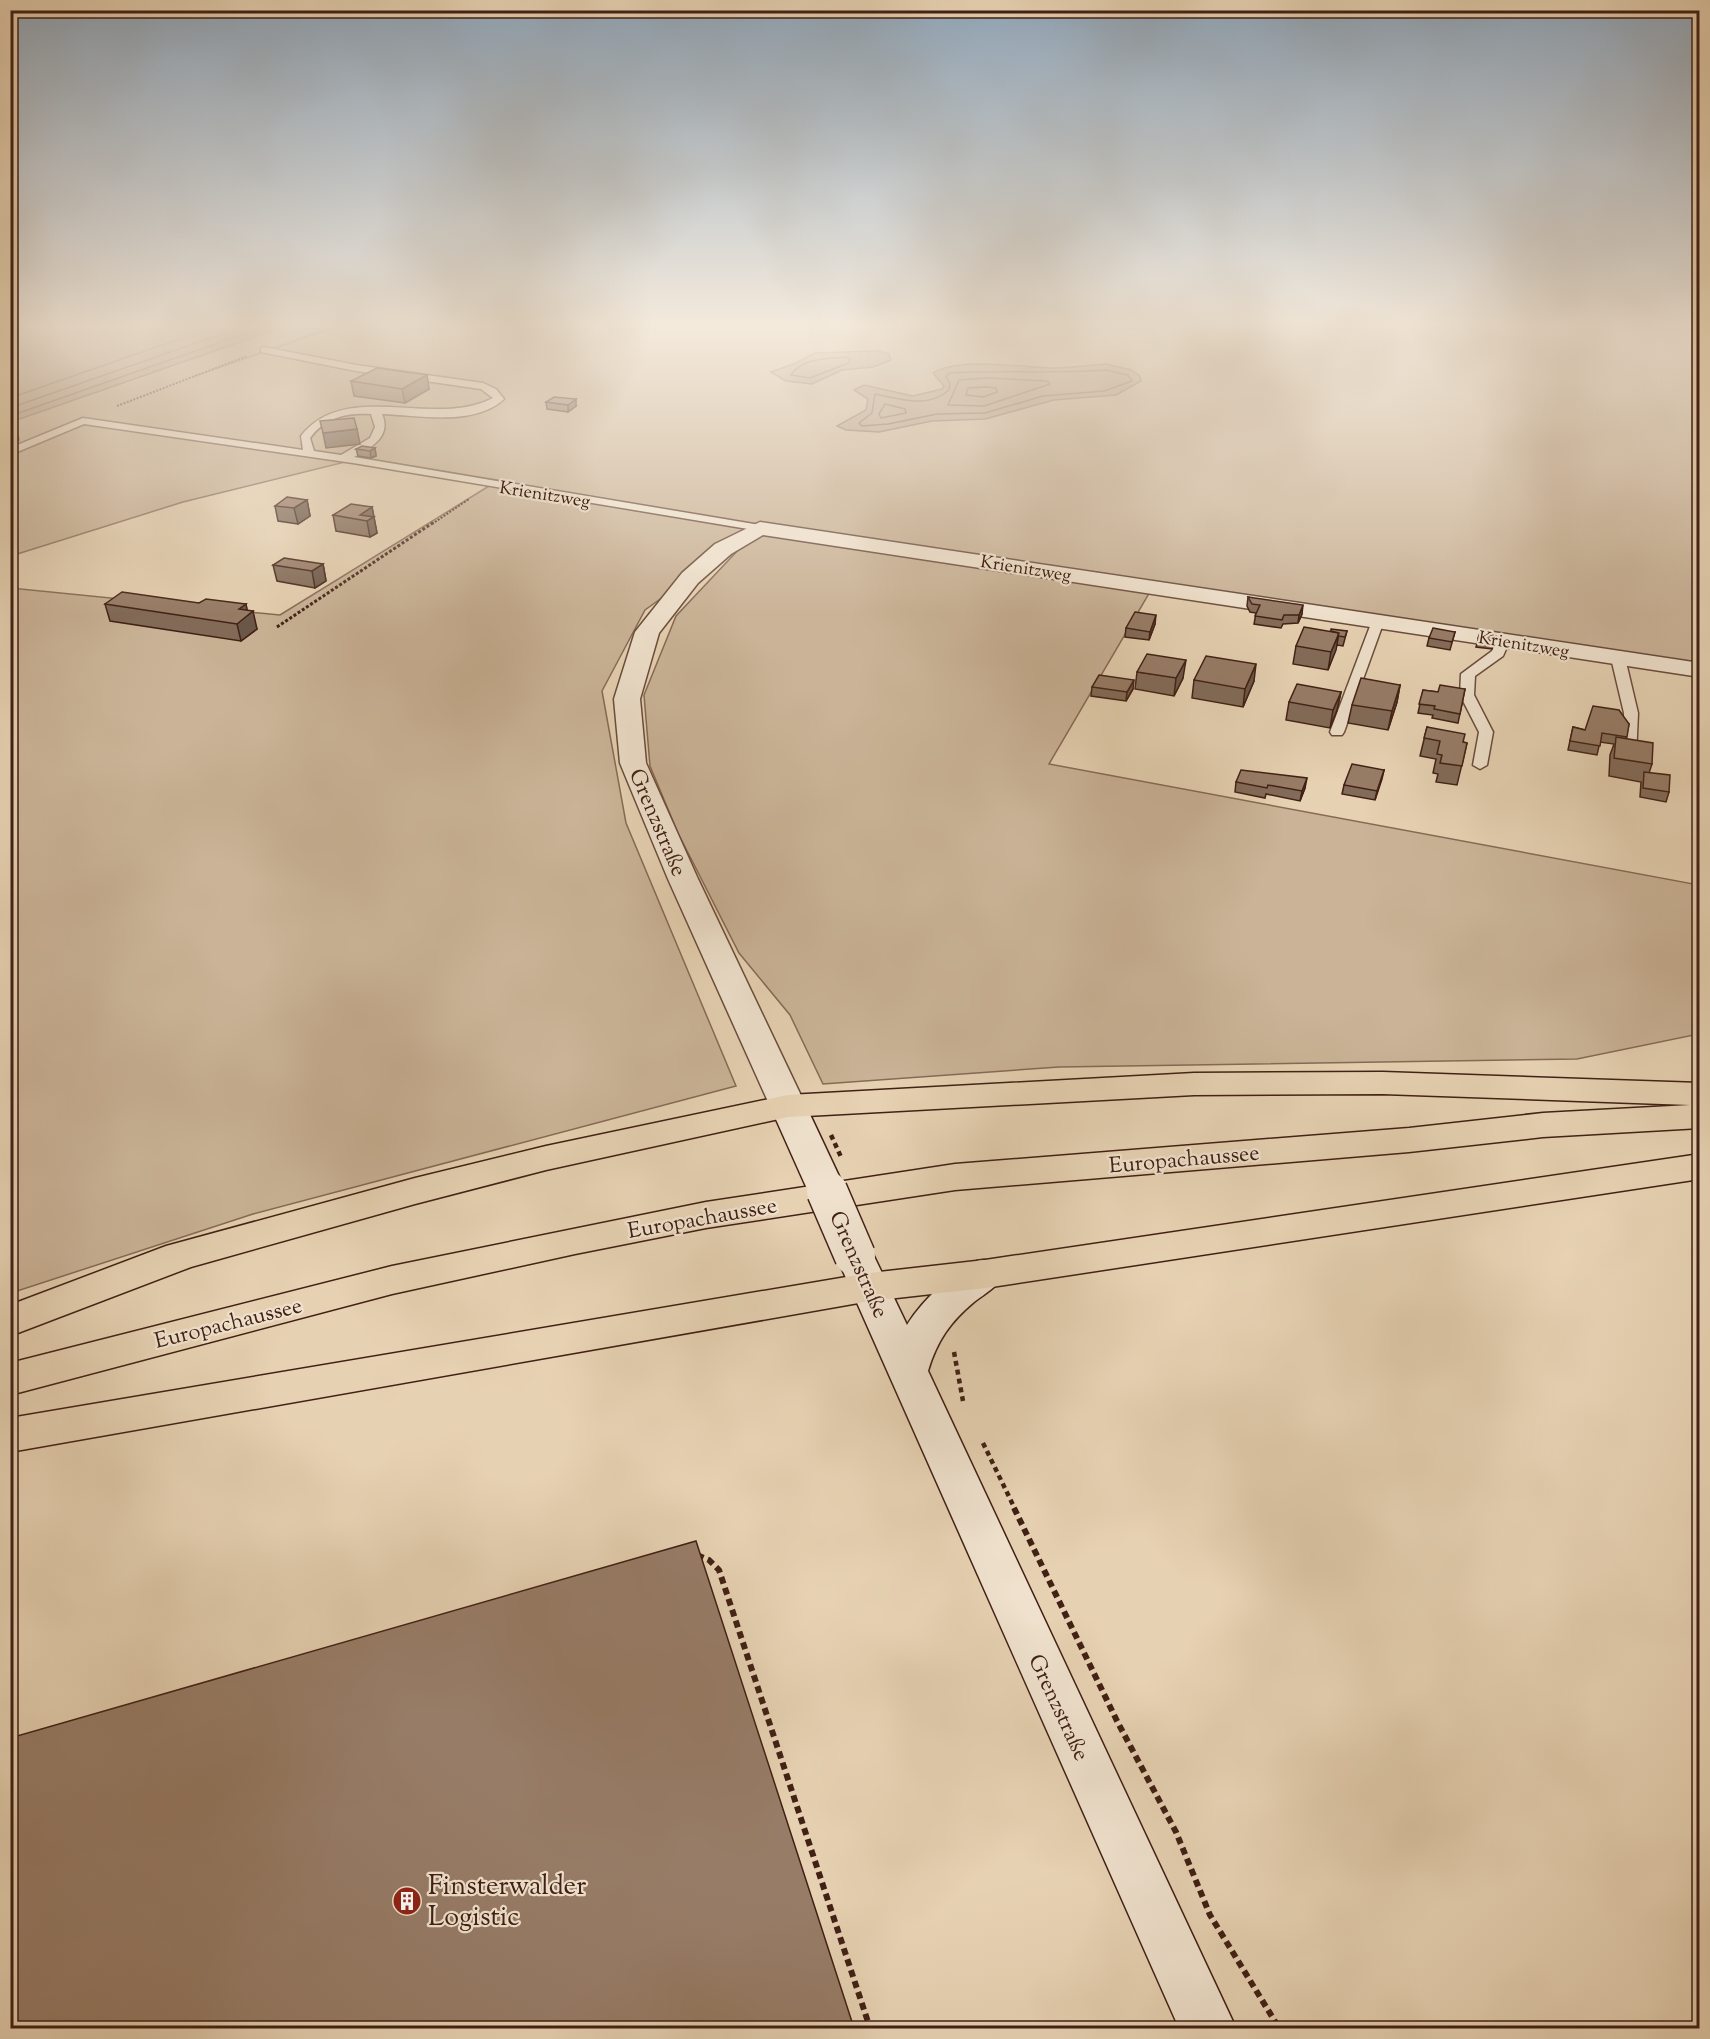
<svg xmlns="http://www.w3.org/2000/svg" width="1710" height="2039" viewBox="0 0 1710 2039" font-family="'Sorts Mill Goudy',serif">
	<rect width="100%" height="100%" fill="#e6d1b2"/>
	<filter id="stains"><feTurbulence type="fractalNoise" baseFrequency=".00333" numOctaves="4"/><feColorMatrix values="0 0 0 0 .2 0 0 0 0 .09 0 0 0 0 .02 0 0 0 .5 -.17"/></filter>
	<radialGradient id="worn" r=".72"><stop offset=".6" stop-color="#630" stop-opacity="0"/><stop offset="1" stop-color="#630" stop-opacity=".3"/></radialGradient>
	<polygon fill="#cab397" stroke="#866a56" stroke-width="1.5" points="280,328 330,328 192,377 333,328 1699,328 1699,666 1151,590 1049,764 1699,885 1699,1034 1577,1059 1059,1067 823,1084 790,1015 739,953 678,833 650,766 644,695 676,616 757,530 645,610 602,691 626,823 736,1086 253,1214 11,1293 11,588 280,615 489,486 353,460 183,502 11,556 10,422"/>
	<g fill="#ae957d" stroke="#826653" stroke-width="1.5">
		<polygon points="11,328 280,328 11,422"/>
		<polygon points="877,351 889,354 891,360 873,367 842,370 812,384 786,381 771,372 796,363 815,353"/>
		<path d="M1106 364 1131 370 1140 376 1141 381 1116 395 1054 400 985 419 932 421 879 432 846 430 837 426 866 410 868 399 854 390 864 385 913 396 942 389 944 386 933 373C961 356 1022 368 1055 368 1072 368 1089 365 1106 364Z"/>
	</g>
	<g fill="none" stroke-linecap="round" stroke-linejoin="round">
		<g stroke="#785a49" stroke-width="1.5">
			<path d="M847 357 850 359 849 363 810 378 791 375C802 357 829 359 847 357Z"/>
			<path d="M1106 370 1128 375 1132 381 1104 391 1043 396 985 413 937 414 888 424 862 426 859 423 872 413 875 394C901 399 927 409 949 390L950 384 946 377 949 373C1002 370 1053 374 1106 370Z"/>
			<polygon points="987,378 1047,381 1050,384 984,406 948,405 959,380"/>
			<polygon points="987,387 996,388 997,392 983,397 966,395 968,388"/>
			<polyline points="10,398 211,328"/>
			<polygon points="885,404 905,409 906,413 881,418 879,414"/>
			<polyline points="10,408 239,328"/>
			<polyline points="10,416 261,328"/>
		</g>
		<g stroke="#6a4c3c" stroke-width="3">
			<g id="lane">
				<path d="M264 347 356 365 483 383 496 389 504 399C474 427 418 415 382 414 392 436 371 448 354 457L760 525 766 528 760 531 353 463 84 424 10 455V448L83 418 303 450 301 436C346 379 433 429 493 398L481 389 356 371 261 352V348ZM371 414 375 427 370 438 341 455 314 451 310 438C326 417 346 413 371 414Z"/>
				<polygon points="1378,617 1384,621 1344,732 1342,735 1332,735 1330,732 1372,621"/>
				<polygon points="1503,636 1510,640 1503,656 1475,676 1474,695 1493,732 1487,765 1480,769 1473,765 1479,732 1460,695 1461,674 1492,651 1498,637"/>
				<polygon points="1618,654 1625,658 1638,713 1636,757 1629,761 1622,757 1624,713 1611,658"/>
			</g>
		</g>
		<g stroke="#6a4c3c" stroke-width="3">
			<polygon id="street" points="760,522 1700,663 1700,677 763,535 731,554 698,583 659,633 640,699 646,763 698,879 806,1106 800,1114 788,1117 776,1114 770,1106 668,879 620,763 614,699 635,632 682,573 715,544"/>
		</g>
		<g stroke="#412015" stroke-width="3">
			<g id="secondary">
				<polygon points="788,1095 800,1098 806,1106 846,1191 840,1200 827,1204 814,1200 808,1191 770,1106 776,1098"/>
				<path d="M857 1246 871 1250 907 1325C919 1305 961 1259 985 1260 989 1260 995 1263 999 1264L1005 1274C997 1287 986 1293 974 1302 950 1322 937 1341 928 1371L1236 2028H1179L838 1260 843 1250Z"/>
			</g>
		</g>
		<g stroke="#412015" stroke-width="3">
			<g id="primary">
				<polygon points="1383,1072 1700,1083 1700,1128 1543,1137 1409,1152 955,1190 706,1228 575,1254 392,1294 10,1395 10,1363 392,1266 706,1202 955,1164 1409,1128 1543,1113 1690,1105 1383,1094 1194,1095 788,1117 546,1170 415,1204 191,1267 10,1336 10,1305 166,1246 415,1178 546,1146 788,1095 1194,1073"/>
				<polygon points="1700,1154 1700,1179 985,1288 870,1301 10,1452 10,1418 870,1273 985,1260"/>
			</g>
		</g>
		<g stroke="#412015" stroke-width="2" stroke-dasharray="2 1.5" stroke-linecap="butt">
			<polyline points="303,337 330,328"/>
			<polyline points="117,406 247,356"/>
			<polyline points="432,524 469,499"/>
		</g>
		<polyline stroke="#412015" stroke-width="3" stroke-dasharray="3 2" stroke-linecap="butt" points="277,627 434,522"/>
		<g stroke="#412015" stroke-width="4.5" stroke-dasharray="5 4" stroke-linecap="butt">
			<polyline points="954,1352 963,1401"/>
			<polyline points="983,1443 1015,1509"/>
		</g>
		<g stroke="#412015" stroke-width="6" stroke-dasharray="7 4.5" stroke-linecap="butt">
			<polyline points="1014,1508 1117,1721 1176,1832 1210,1915 1279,2028"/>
			<polyline points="697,1555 709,1560 719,1570 870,2028"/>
		</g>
		<use href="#lane" fill="#efe1cd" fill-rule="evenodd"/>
		<use href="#street" fill="#efe1cd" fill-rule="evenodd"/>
		<use href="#secondary" fill="#efe1cd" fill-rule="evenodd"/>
		<use href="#primary" fill="#e6d1b2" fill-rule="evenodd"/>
		<g stroke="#412015" stroke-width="43" stroke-linecap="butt">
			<polyline id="secondary-bridge" points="827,1191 855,1256"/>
		</g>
		<polyline stroke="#412015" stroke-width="4.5" stroke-dasharray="5 4" stroke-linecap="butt" points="831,1135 841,1157"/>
		<use href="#secondary-bridge" stroke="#efe1cd" stroke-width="40"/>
	</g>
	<g fill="#826b59" stroke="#412015" stroke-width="1.5">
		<polygon points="427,375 429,389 405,403 354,396 351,381"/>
		<polygon points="546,402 576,406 568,412 547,409"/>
		<polygon points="375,448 376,456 371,458 358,456 356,449"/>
		<polygon points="307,500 310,516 298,524 278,521 275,506"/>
		<polygon points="372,507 377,533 370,537 336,531 333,515"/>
		<polygon points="323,564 326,581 315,588 277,581 273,565"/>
		<polygon points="1248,597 1302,614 1298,623 1283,624 1281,628 1254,624 1256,613 1250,612 1247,606"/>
		<polygon points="199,603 246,604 247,611 257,629 241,641 110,621 105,604"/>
		<polygon points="1155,624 1149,640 1125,637 1126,628"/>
		<polygon points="1331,631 1347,631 1343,646 1337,645 1328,670 1293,664 1296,646"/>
		<polygon points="1455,632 1450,650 1427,646 1429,638"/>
		<polygon points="1480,633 1496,636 1492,649 1476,647"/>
		<polygon points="1137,672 1183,678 1174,696 1135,689"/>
		<polygon points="1194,680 1254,681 1243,707 1192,698"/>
		<polygon points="1400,685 1397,702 1388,730 1348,723 1352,705"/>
		<polygon points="1092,687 1133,689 1126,701 1091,696"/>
		<polygon points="1465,689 1458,723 1432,718 1433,715 1418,713 1423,690 1438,692"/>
		<polygon points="1341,692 1337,710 1330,728 1286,720 1289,702"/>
		<polygon points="1629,724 1626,739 1652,764 1649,773 1669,792 1666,802 1640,797 1641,782 1609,776 1610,755 1614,744 1600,742 1597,755 1568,750 1573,727 1585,730"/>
		<polygon points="1427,727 1463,742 1467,743 1457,785 1436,782 1438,774 1433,773 1436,759 1420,756"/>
		<polygon points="1384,770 1375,800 1342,794 1344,785"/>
		<polygon points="1236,782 1305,788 1300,801 1266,794 1265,798 1235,792"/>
	</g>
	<g fill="#6a5748" stroke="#412015" stroke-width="1.5">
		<polygon points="427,375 429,389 405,403 402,389"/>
		<polygon points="576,399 576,406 568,412 568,405"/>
		<polygon points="357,429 360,444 326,448 323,433"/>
		<polygon points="17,432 19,440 10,442 10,434"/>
		<polygon points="375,448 376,456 371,458 370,451"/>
		<polygon points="307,500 310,516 298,524 294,508"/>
		<polygon points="372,507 377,533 370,537 367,521 360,515"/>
		<polygon points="323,564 326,581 315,588 312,571"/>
		<polygon points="246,604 248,615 253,611 257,629 241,641 237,624 239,609"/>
		<polygon points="1303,605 1302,614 1298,623 1299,615"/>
		<polygon points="1156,615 1155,624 1149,640 1150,632"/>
		<polygon points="1339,633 1336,650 1328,670 1331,652"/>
		<polygon points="1186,660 1183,678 1174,696 1176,678"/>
		<polygon points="1256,664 1254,681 1243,707 1245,689"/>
		<polygon points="1134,680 1133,689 1126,701 1127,692"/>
		<polygon points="1400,685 1397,702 1388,730 1392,711"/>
		<polygon points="1341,692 1337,710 1330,728 1333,710"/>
		<polygon points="1384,770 1382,779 1375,800 1377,791"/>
		<polygon points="1307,778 1305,788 1300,801 1302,791"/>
	</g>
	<g fill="#977c67" stroke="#412015" stroke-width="1.5">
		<polygon points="377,368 427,375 402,389 351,381"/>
		<polygon points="554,397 576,399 568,405 546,402"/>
		<polygon points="354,418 357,429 323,433 320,421"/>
		<polygon points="362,446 375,448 370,451 356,449"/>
		<polygon points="287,497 307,500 294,508 275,506"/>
		<polygon points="351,504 372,507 360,515 374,517 367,521 333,515"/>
		<polygon points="284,558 323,564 312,571 273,565"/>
		<polygon points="122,592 199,603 206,599 246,604 239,609 253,611 237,624 105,604"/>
		<polygon points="1248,597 1303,605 1299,615 1284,615 1282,620 1255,616 1260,605 1252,604"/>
		<polygon points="1135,612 1156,615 1150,632 1126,628"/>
		<polygon points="1304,627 1339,633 1331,652 1296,646"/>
		<polygon points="1433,628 1455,632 1452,642 1429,638"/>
		<polygon points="1331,629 1347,631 1345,637 1338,636 1339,633 1331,631"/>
		<polygon points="1480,633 1496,636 1494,641 1478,638"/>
		<polygon points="1147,654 1186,660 1176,678 1137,672"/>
		<polygon points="1206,656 1256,664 1245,689 1194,680"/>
		<polygon points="1099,675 1134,680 1127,692 1092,687"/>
		<polygon points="1361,678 1400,685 1392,711 1352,705"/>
		<polygon points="1297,684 1341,692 1333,710 1289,702"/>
		<polygon points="1440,685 1465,689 1460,714 1434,709 1435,706 1419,704 1423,690 1438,692"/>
		<polygon points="1593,706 1619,710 1629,724 1627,737 1602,733 1600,746 1570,741 1573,727 1585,730"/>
		<polygon points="1427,727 1465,734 1463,742 1467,743 1462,766 1440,763 1442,755 1437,754 1440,741 1424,738"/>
		<polygon points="1616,737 1653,743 1652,764 1614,758"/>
		<polygon points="1352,764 1384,770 1377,791 1344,785"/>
		<polygon points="1241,770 1307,778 1302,791 1268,785 1267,788 1236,782"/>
		<polygon points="1644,772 1670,775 1669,792 1643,788"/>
		<polygon points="696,1541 854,2028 10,2028 10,1738"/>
	</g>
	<linearGradient id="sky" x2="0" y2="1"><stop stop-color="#91a8bd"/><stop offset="0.53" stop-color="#f4eadc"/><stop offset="1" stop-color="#f4eadc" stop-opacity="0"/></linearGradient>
	<rect width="1710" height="614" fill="url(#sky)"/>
	<defs>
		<g id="building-disc" transform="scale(1.5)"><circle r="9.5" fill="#8f2418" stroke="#efe1cd"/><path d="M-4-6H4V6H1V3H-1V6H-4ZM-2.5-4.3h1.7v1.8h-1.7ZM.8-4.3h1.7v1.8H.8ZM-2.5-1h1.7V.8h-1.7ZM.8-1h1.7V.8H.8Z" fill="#fff"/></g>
	</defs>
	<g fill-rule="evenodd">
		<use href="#building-disc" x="407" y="1901"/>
	</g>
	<g text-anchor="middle" stroke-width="4.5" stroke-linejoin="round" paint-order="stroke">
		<g font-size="18" fill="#412015" stroke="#efe1cd">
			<text transform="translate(545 494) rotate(9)" y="6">Krienitzweg</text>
			<text transform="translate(1026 568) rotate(9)" y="6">Krienitzweg</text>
			<text transform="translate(1524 644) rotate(9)" y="6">Krienitzweg</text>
		</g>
		<g font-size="22" fill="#412015" stroke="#efe1cd">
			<text transform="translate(659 822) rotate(67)" y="8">Grenzstraße</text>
			<text transform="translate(1184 1158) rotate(-5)" y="8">Europachaussee</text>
			<text transform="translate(702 1217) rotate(-10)" y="8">Europachaussee</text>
			<text transform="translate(860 1264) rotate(66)" y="8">Grenzstraße</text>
			<text transform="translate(228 1322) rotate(-14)" y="8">Europachaussee</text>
			<text transform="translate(1060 1707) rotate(65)" y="8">Grenzstraße</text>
		</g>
		<g font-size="27" fill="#412015" stroke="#efe1cd" text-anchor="start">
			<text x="428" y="1894">Finsterwalder<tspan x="428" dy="31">Logistic</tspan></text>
		</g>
	</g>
	<rect width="1710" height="2039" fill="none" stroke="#e6d1b2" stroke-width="36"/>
	<rect x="12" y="12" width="1686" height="2015" fill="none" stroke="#412015" stroke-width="3"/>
	<rect x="18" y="18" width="1674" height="2003" fill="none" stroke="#412015" stroke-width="1.5"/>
	<rect width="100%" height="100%" filter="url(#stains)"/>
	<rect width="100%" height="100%" fill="url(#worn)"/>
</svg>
